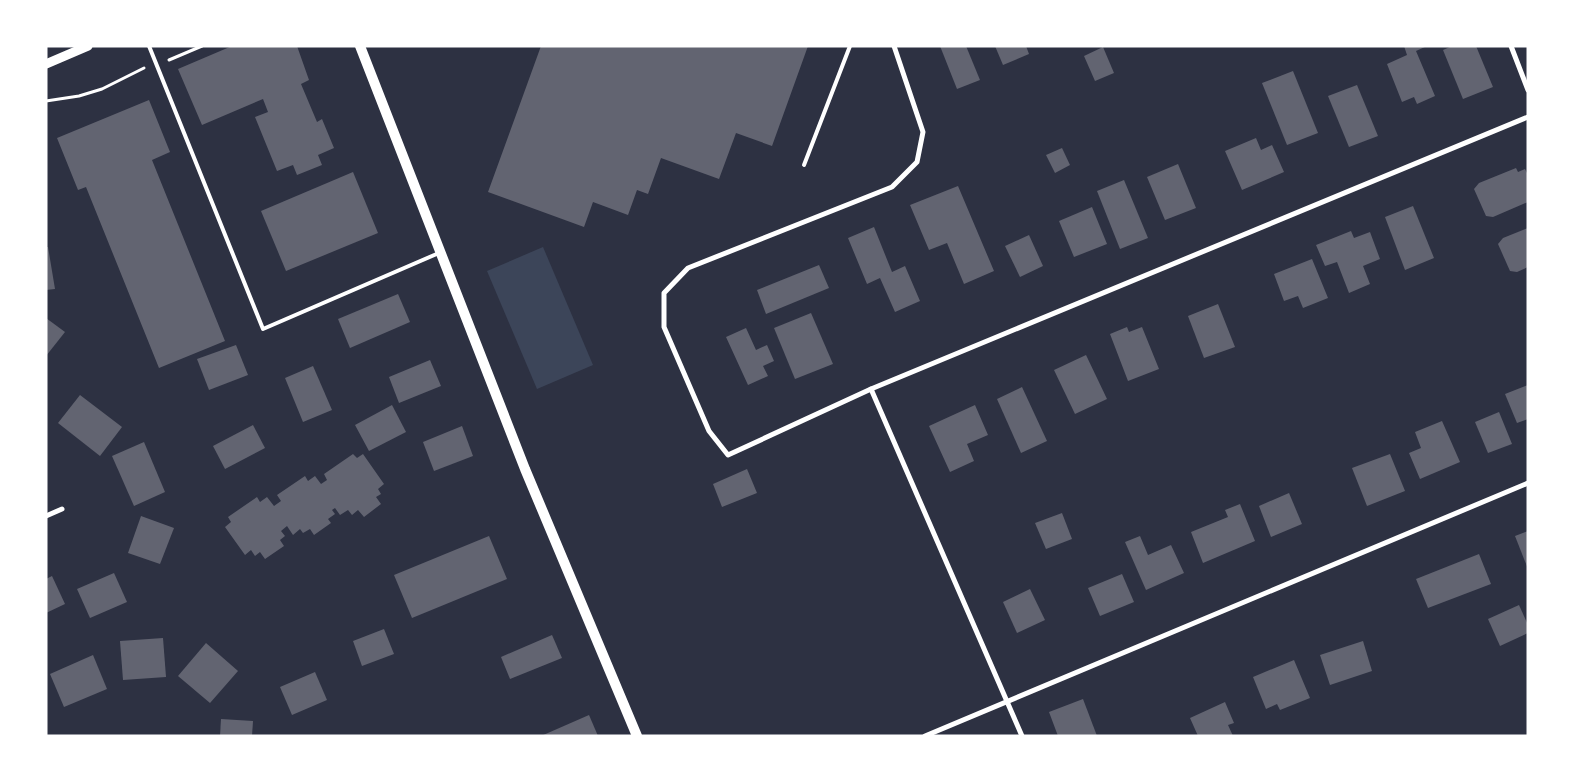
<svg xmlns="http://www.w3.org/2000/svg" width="1574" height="782" viewBox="0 0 1574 782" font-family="Helvetica,sans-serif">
	<rect width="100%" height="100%" fill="#2d3142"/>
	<polygon fill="#3c4559" points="543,247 593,365 537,389 487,271"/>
	<g fill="#626471">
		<polygon points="232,46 297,46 309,80 301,84 317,122 322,119 334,148 318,155 322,165 297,175 293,165 277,171 255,117 268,112 263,99 202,125 178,69"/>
		<polygon points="541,46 808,46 772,146 736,133 719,179 661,158 648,194 637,190 628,215 593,202 584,227 488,192"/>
		<polygon points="940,46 966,46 980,80 957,89"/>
		<polygon points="995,46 1026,46 1029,54 1003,65"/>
		<polygon points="1404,46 1427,46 1416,51 1435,96 1417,104 1414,97 1402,102 1387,64 1407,55"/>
		<polygon points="1452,46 1476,46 1493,87 1463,99 1443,50"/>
		<polygon points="1103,47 1114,73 1095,81 1084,56"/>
		<polygon points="1293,71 1318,133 1287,145 1262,83"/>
		<polygon points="1357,85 1378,136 1349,147 1328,96"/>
		<polygon points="149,100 170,152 152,160 225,341 159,368 86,187 78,190 57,138"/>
		<polygon points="1256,138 1261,150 1272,145 1284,172 1242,190 1225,151"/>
		<polygon points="1062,148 1070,165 1055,173 1046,155"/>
		<polygon points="1178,164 1196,208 1165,220 1147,177"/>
		<polygon points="1516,168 1518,172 1525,169 1528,175 1528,202 1493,217 1486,216 1474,189 1479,183"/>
		<polygon points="353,172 378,233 286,271 261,211"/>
		<polygon points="1124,180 1148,238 1120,249 1097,191"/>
		<polygon points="958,186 994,271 964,284 947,243 929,250 910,205"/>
		<polygon points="1413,206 1434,258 1405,270 1385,217"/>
		<polygon points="1092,207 1107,244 1074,257 1059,221"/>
		<polygon points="874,227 892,272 905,266 920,301 895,312 880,278 867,284 848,238"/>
		<polygon points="1528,228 1528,267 1517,272 1510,271 1498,244 1503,238"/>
		<polygon points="1351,231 1354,238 1370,232 1380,259 1363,266 1370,284 1349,293 1337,262 1325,266 1316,245"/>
		<polygon points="1029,235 1043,266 1020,277 1005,246"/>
		<polygon points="46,247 48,247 55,289 46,290"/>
		<polygon points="1312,259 1328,298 1303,308 1298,296 1284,301 1274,274"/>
		<polygon points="819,265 829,288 766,314 757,290"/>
		<polygon points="398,294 410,322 350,348 338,319"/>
		<polygon points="1218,304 1235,347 1204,358 1188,316"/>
		<polygon points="811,313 833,364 795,379 774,328"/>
		<polygon points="46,318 65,332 46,356"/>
		<polygon points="1127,327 1129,332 1142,327 1159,369 1128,381 1110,334"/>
		<polygon points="746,328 756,350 767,345 774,361 763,366 768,376 748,385 726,337"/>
		<polygon points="236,345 248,375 209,390 197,359"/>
		<polygon points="1086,355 1107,399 1075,414 1054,370"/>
		<polygon points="430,360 441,386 399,403 389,377"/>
		<polygon points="313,366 332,410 303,422 285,378"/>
		<polygon points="1528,385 1528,419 1517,423 1505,394"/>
		<polygon points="1022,387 1047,441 1021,453 997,399"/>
		<polygon points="80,395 122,427 100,456 58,423"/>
		<polygon points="392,405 406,432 369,451 355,425"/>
		<polygon points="975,405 988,435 967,444 974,461 950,472 929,426"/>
		<polygon points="1499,412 1512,444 1488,453 1475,422"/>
		<polygon points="1442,421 1460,462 1420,479 1409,453 1421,448 1415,432"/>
		<polygon points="253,425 265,448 225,469 213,446"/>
		<polygon points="462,426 473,456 434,471 423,442"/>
		<polygon points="144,442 165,492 134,506 112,456"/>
		<polygon points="353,454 357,458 363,454 384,484 378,489 381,494 376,497 381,504 364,517 358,510 352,515 348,510 340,515 335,508 332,510 335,514 328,519 331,523 314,535 310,529 303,533 300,529 293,535 287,526 281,531 285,536 280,540 284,546 265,559 260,552 255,556 251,550 245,555 225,527 231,522 228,517 257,497 260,502 267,497 274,506 281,501 277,495 305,476 308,481 315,476 321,484 327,480 324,474"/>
		<polygon points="1390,454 1405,491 1367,506 1352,468"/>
		<polygon points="747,469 757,493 722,507 713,484"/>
		<polygon points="1289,493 1302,524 1271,537 1259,506"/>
		<polygon points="1240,504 1255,541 1203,563 1191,532 1228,517 1225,510"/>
		<polygon points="1062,513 1072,539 1046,549 1035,523"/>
		<polygon points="141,516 174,528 160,564 128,553"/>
		<polygon points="1528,531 1528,569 1515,536"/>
		<polygon points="489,536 507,579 412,618 394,575"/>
		<polygon points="1140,536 1148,555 1171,545 1184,573 1146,590 1125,542"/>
		<polygon points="1479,554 1491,584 1428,608 1416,579"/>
		<polygon points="114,573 127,602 90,618 77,589"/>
		<polygon points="1122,574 1134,602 1100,616 1088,588"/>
		<polygon points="52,576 65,604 46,613 46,579"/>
		<polygon points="1030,589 1045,620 1017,633 1003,602"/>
		<polygon points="1519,605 1528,625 1528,633 1500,646 1488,619"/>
		<polygon points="384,629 394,654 362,666 353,641"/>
		<polygon points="552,635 562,658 510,679 501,657"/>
		<polygon points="163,638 166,677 123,680 120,641"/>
		<polygon points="1363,641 1372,671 1330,685 1320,655"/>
		<polygon points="206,643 238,671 210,703 178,676"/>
		<polygon points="93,655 107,689 64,707 50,674"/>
		<polygon points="1294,660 1310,698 1280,710 1277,704 1266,709 1253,677"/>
		<polygon points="315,672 327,700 292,715 280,687"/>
		<polygon points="1083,699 1097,736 1058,736 1049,712"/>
		<polygon points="1225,702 1234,723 1228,725 1233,736 1198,736 1190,718"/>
		<polygon points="589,715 598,736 541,736"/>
		<polygon points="221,719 253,721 252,736 220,736"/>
	</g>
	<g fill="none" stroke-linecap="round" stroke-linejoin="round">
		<g stroke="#fff" stroke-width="3">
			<polyline points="169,60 202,46"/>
			<polyline points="46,101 79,96 102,89 144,68"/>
		</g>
		<g stroke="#fff" stroke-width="4">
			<polyline points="149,46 263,329 439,253"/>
			<polyline points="804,165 850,46"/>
		</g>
		<g stroke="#fff" stroke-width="5">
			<polyline points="894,46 923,132 917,162 892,187 688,268 664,293 664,327 709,431 728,455 871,389 1528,117"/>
			<polyline points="1511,46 1528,90"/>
			<polyline points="871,389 1022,736"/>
			<polyline points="46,516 62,509"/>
			<polyline points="925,736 1528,483"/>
		</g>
		<polyline stroke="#fff" stroke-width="9" points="46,64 88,46"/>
		<polyline stroke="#fff" stroke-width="10" points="360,46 525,469 637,736"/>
	</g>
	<rect width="1574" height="782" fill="none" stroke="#ffffff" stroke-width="95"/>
</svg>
